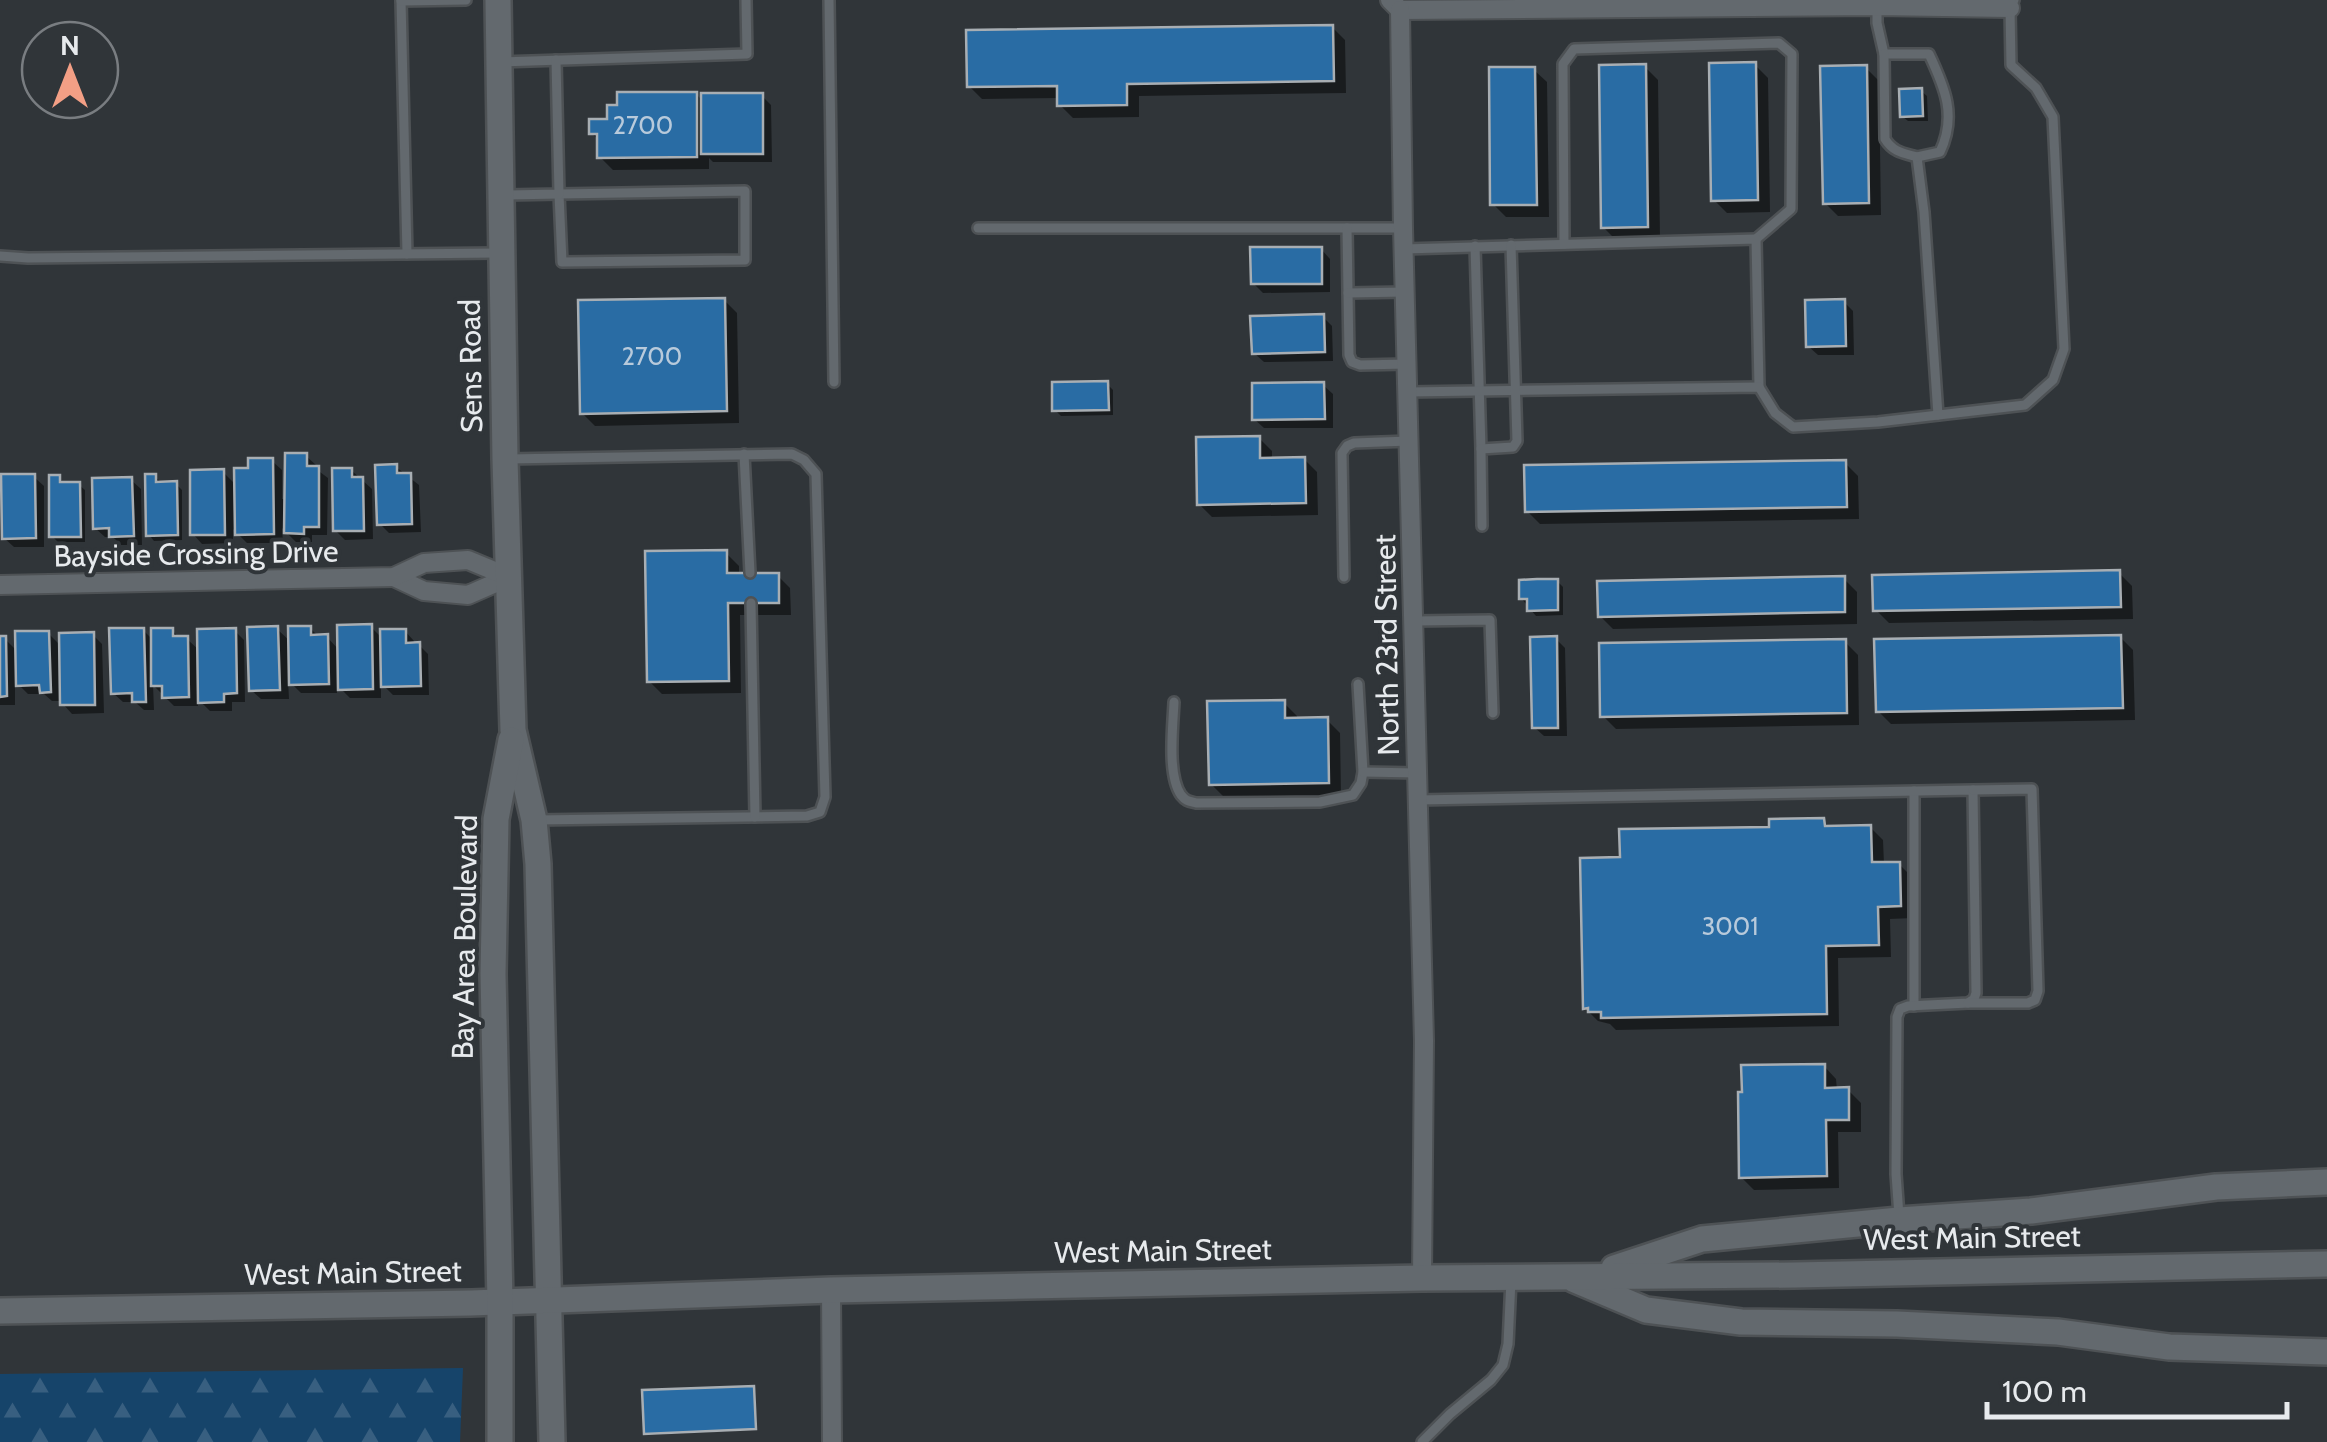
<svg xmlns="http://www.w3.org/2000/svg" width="2327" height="1442" viewBox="0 0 2327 1442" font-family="Cabin,sans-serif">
	<defs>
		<pattern id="forest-firs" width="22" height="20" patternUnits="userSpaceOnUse" patternTransform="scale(2.5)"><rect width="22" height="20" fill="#16446a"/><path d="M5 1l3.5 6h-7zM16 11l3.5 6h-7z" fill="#385f80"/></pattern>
	</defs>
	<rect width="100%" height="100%" fill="#303539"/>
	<polygon fill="url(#forest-firs)" points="463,1368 460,1442 0,1442 0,1374"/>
	<g fill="#0007">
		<polygon points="1332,27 1345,40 1346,93 1139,96 1139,117 1073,118 1060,105 1060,98 982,99 969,86"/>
		<polygon points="1755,65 1768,78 1770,212 1727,213 1714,200"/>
		<polygon points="1645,67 1658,80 1660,239 1616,240 1603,227"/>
		<polygon points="1866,68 1879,81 1881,215 1838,216 1825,203"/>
		<polygon points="1534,70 1547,82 1549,217 1506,217 1493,204"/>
		<polygon points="1921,91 1927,96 1928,121 1908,121 1902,116"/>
		<polygon points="696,94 703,101 762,96 771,105 772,162 713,162 709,158 709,169 613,170 600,157 600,141 591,133 609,122"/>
		<polygon points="1321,249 1330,259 1330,292 1263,293 1253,283"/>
		<polygon points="724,300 737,313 739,423 595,426 582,413"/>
		<polygon points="1844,302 1853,311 1854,355 1818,355 1808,346"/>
		<polygon points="1323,317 1332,326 1333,361 1264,362 1254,353"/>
		<polygon points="1107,384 1113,390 1113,415 1061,416 1055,410"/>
		<polygon points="1323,385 1333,394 1333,428 1264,428 1254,419"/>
		<polygon points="1259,438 1272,451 1272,460 1304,459 1317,472 1318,515 1212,517 1199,504"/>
		<polygon points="306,456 316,465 316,469 328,478 327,535 312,535 312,542 296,542 282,528 283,543 247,543 233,529 233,543 202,544 193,534 223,472 237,486 251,470 272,461 282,470 282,499 287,499"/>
		<polygon points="1845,463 1858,476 1859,519 1540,524 1527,511"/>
		<polygon points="396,467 419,485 421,532 389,533 380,524"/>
		<polygon points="351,470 372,489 373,539 345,540 335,530"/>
		<polygon points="34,477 44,486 44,547 14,547 4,538"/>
		<polygon points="155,477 161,482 176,484 182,490 182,540 154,541 149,535"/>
		<polygon points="59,478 66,485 79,485 85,490 85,542 58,542 52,536"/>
		<polygon points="131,480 141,489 142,545 121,545 113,537 105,537 95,528"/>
		<polygon points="726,553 739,566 739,576 777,575 790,588 791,615 740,615 741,693 662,694 649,681"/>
		<polygon points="2119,573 2132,586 2133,619 1889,623 1876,610"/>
		<polygon points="1844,579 1857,592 1857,624 1613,629 1600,616"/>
		<polygon points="1557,581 1563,587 1563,615 1536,616 1521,598"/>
		<polygon points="371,627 383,639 405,631 414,641 414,645 419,645 428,654 429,695 393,695 381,683 381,698 350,698 337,685 337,693 301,693 288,680 289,699 261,699 251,690 277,629 291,642 310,628 319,637 327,637 339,650"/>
		<polygon points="143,630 153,640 172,630 180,639 187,639 200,651 235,631 244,640 245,702 232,702 232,711 210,711 198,699 198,706 174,706 153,685 154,710 144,710 135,702 123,702 113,693"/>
		<polygon points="48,633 61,646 93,635 102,644 104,713 72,714 63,704 63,701 52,701 44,694 28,694 15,681 15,705 0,705 0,639 5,639 18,652"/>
		<polygon points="2120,637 2133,650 2135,720 1891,724 1878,711"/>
		<polygon points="1556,639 1565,648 1567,736 1544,736 1534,727"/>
		<polygon points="1845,642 1858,655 1859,725 1616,729 1603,716"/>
		<polygon points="1284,703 1297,716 1297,720 1327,720 1340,733 1341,795 1224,797 1211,784"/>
		<polygon points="1823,821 1830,828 1870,827 1883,840 1884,864 1899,864 1912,877 1913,918 1890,919 1891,957 1838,958 1839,1026 1616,1030 1610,1024 1598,1021 1585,1008 1622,860"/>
		<polygon points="1824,1066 1836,1079 1837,1090 1848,1090 1861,1103 1861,1132 1838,1132 1839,1188 1754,1190 1741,1177"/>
		<polygon points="753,1388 755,1391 757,1430 649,1435 646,1433"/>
	</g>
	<g fill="#296ca4" stroke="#a8aeb3" stroke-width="2.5">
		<polygon points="1333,25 1334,81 1127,84 1127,105 1057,106 1057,86 967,87 966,30"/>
		<polygon points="1756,62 1758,200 1711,201 1709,63"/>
		<polygon points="1646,64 1648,227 1601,228 1599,65"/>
		<polygon points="1867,65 1869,203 1823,204 1820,66"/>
		<polygon points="1489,67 1535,67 1537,205 1490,205"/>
		<polygon points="1922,88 1923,116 1900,117 1899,89"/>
		<polygon points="617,92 697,92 697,157 597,158 597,134 589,134 589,119 607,119 607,105 617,105"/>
		<rect x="701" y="93" width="62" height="61"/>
		<polygon points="1250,247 1322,247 1322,284 1251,284"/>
		<polygon points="725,298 727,411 580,414 578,300"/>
		<polygon points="1845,299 1846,346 1806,347 1805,300"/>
		<polygon points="1324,314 1325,352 1252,354 1250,316"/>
		<polygon points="1108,381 1109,410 1052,411 1052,382"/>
		<polygon points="1324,382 1325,419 1252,420 1252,383"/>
		<polygon points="1260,436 1260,458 1305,457 1306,503 1197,505 1196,437"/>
		<polygon points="285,453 307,453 307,466 319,466 319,527 304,527 304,534 284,533"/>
		<polygon points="248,458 273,458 274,534 235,535 234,468 248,468"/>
		<polygon points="1846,460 1847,507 1525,512 1524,465"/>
		<polygon points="397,464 397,473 411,473 412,524 377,525 375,465"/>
		<polygon points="332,468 352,468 352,477 363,477 364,531 333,531"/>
		<polygon points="224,469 225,535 190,535 190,470"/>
		<polygon points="1,474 35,474 36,538 2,539"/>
		<polygon points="145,474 156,474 156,482 177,481 178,535 146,536"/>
		<polygon points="49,475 60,475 60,482 80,482 81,537 49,537"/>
		<polygon points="132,477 134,536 109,537 109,528 93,529 92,478"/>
		<polygon points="727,550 727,573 779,573 779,603 728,603 729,681 647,682 645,551"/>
		<polygon points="2120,570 2121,607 1873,611 1872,575"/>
		<polygon points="1845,576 1845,612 1598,617 1597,581"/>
		<polygon points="1537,579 1558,579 1558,610 1527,611 1527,599 1519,599 1519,580"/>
		<polygon points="372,624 373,689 338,690 337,625"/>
		<polygon points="278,626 280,690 249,691 247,627"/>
		<polygon points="288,626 311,626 311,635 328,634 329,684 289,685"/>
		<polygon points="109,628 144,628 146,702 132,702 132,693 111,694"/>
		<polygon points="151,628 173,628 173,636 188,636 189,697 162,698 162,686 151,686"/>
		<polygon points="236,628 237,693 224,694 224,702 198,703 197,629"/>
		<polygon points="380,629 406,629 406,643 420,642 421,686 381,687"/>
		<polygon points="15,631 49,631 51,692 40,693 39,685 16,686"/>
		<polygon points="94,632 95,705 60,705 59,633"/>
		<polygon points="2121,635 2123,708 1876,712 1874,639"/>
		<polygon points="0,636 6,636 7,696 0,697"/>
		<polygon points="1557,636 1558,728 1532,728 1530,637"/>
		<polygon points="1846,639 1847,713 1600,717 1599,643"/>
		<polygon points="1285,700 1285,718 1328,717 1329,783 1209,785 1207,701"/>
		<polygon points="1824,818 1825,826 1871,825 1872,862 1900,862 1901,906 1878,907 1879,945 1826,946 1827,1014 1601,1018 1601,1012 1588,1012 1588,1008 1583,1009 1580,858 1620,857 1619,829 1769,827 1769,819"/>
		<polygon points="1825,1064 1825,1088 1849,1087 1849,1120 1826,1120 1827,1176 1739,1178 1738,1092 1742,1092 1741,1065"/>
		<polygon points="754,1386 756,1429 644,1434 642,1390"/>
	</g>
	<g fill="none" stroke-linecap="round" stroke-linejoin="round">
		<g stroke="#4e5255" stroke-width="14">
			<g id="service">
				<polyline points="401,0 407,254"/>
				<polyline points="829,0 834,382"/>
				<polyline points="401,1 466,0"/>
				<path d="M1877 7V23L1884 54H1929C1945 88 1957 116 1940 152L1917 157 1924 212 1938 415"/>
				<path d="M1884 54 1885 139C1893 152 1903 153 1917 157"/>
				<polyline points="502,62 747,54 746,0"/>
				<polygon points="745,191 745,260 562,262 559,194"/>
				<polyline points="501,195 559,194 556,60"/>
				<polyline points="978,228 1403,228"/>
				<polyline points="1347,228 1349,355 1352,362 1360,365 1407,364"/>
				<polyline points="1564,244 1563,64 1574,49 1779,43 1792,54 1791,209 1756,239"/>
				<polyline points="1475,246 1481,449"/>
				<polyline points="1404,249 1756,239 1759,387"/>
				<polyline points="0,256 28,258 497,253"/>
				<polyline points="1348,293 1405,292"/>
				<polyline points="1408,392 1759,387 1775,413 1793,427 1878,422 2025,405 2053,380 2064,349 2053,117 2036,88 2011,65 2010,8 2014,0"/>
				<polyline points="744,454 750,573"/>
				<polyline points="507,459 792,454 804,460 816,474 825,797 820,812 807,816 537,820"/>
				<polyline points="1482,526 1481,449 1513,447 1517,441 1511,245"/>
				<polyline points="1344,577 1342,453 1347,446 1354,443 1409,441"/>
				<polyline points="751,603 755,817"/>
				<polyline points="1415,621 1490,620 1493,713"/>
				<path d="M1174 702C1173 726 1167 775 1181 795 1186 801 1188 801 1196 803L1320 802 1353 795 1361 783 1363 772 1358 684"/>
				<polyline points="1363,772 1418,773"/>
				<polyline points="1914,791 1914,1006"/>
				<polyline points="1418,800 1973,790 1976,993 1974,999 1968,1003 1908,1006 1900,1009 1897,1017 1896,1174 1899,1216"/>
				<polyline points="1968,1003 2028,1003 2035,1000 2038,991 2032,789 1973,790"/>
				<polyline points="1422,1442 1450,1414 1491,1380 1503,1365 1508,1344 1511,1280"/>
			</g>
		</g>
		<g stroke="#4e5255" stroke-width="22">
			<g id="minor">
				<polyline points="1390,0 1400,10 1877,6 2010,8"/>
				<polyline points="1400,10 1403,228 1424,1041 1422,1278"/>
				<polyline points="394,577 424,591 468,595 509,577"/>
				<polyline points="0,585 394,577 424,563 468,560 509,577"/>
				<polyline points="831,1290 832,1442"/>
			</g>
		</g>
		<g stroke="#4e5255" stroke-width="30">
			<g id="secondary">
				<polyline points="498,0 505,459 513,730 534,820 538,864 552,1442"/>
				<polyline points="1614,1268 1702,1239 1899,1220 2031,1211 2216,1187 2327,1182"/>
				<polyline points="1575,1280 1646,1310 1741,1322 1897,1324 2058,1332 2169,1347 2327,1352"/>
				<polyline points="0,1311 471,1303 831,1290 1125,1284 1422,1278 1795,1275 2327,1264"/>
				<polyline points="500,1442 500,1302 493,974 496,819 511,740"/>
			</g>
		</g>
		<use href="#service" stroke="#63696e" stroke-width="9"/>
		<use href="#minor" stroke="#63696e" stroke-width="18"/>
		<use href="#secondary" stroke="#63696e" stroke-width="25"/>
	</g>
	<g text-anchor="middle" stroke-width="8" stroke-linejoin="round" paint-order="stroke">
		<g font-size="25" fill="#b8cadb">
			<text x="643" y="134">2700</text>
			<text x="652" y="365">2700</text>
			<text x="1730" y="935">3001</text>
		</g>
		<g font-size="30" fill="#e7eaed" stroke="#303539">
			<text transform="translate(471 366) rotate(-91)" y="10">Sens Road</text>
			<text transform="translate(196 554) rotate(-1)" y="10">Bayside Crossing Drive</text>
			<text transform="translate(1387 645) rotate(-91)" y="10">North 23rd Street</text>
			<text transform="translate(465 937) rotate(-89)" y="10">Bay Area Boulevard</text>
			<text transform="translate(1972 1238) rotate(-1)" y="10">West Main Street</text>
			<text transform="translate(1163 1251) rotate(-1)" y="10">West Main Street</text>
			<text transform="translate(353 1273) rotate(-1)" y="10">West Main Street</text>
		</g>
	</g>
	<g transform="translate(70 70)"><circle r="48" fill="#303539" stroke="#797d81" stroke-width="2.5"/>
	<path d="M0-8L18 38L0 25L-18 38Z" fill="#f39f85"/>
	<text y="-15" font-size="28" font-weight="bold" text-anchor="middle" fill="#e7eaed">N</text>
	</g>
	<path d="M1987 1402v15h300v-15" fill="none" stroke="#e7eaed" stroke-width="5"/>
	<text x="2002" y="1402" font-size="30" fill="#e7eaed" stroke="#303539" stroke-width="8" paint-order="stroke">100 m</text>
</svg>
